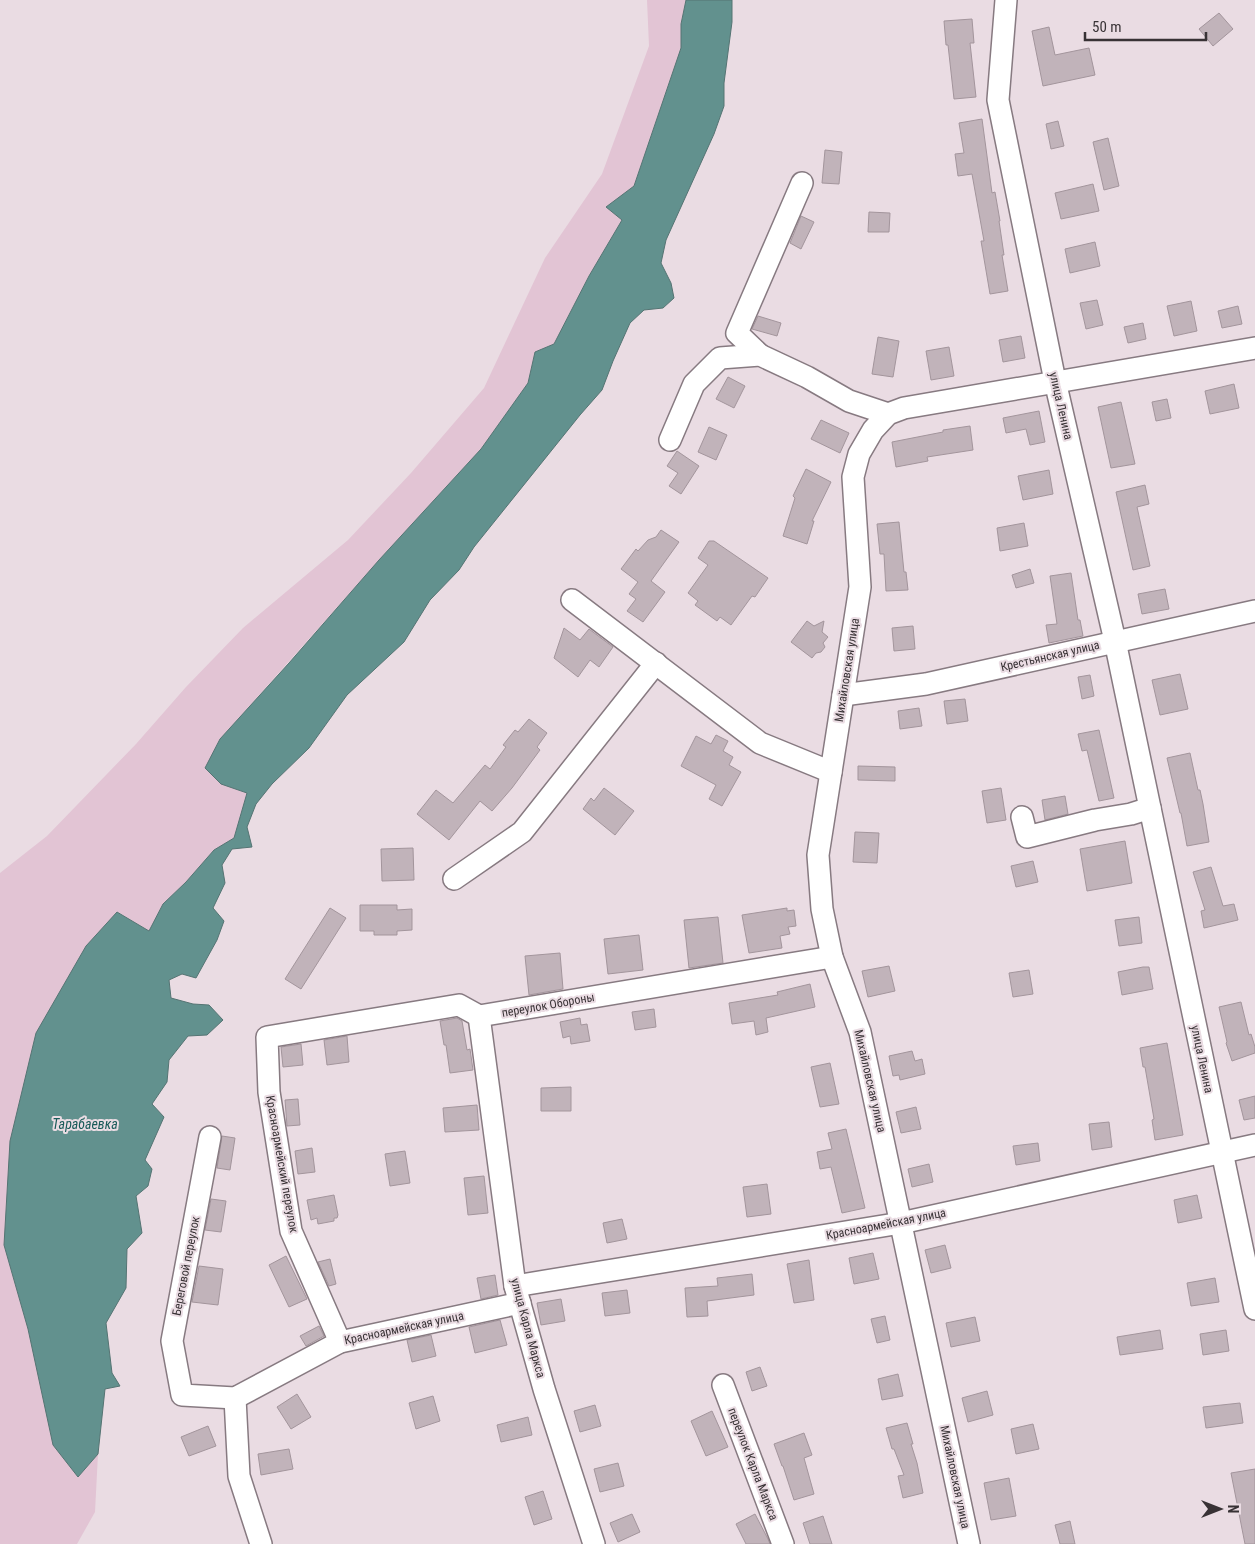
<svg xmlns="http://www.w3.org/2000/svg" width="1255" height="1544" viewBox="0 0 1255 1544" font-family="'Roboto Condensed',sans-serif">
	<rect width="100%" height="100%" fill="#eadce3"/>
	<polygon fill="#e2c4d4" points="647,0 686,0 681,24 681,48 634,186 607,207 622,220 589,276 554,344 535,352 528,383 481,449 379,560 220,739 221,784 248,793 234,838 214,850 186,882 163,904 149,931 118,912 4,1245 28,1329 78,1477 98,1454 95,1512 77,1544 0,1544 0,873 47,836 136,744 186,687 243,628 348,540 411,473 484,388 545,258 602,174 649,46"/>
	<polygon fill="#62918e" stroke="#557473" points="686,0 732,0 732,22 724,83 724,106 714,134 666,240 661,263 671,283 674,298 663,308 644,310 630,323 613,361 602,390 580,415 474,547 459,570 430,600 404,642 347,695 309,748 272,784 256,804 247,827 252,847 232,849 222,865 225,883 213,908 224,921 217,940 196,978 182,974 169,980 171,998 193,1004 209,1005 223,1020 207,1035 188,1036 169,1060 167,1082 152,1104 164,1117 145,1160 152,1169 148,1186 136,1196 142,1233 127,1249 126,1288 106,1323 112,1373 120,1386 105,1389 98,1454 78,1477 53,1445 28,1329 4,1245 10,1141 36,1033 86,946 117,912 149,931 163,904 186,882 214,850 234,838 247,793 221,784 205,768 220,739 289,663 379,560 481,449 528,383 535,352 554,344 589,276 622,220 606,207 634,186 681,48 681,24"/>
	<g fill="#c1b3ba" stroke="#a3959c">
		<polygon points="1219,13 1233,29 1213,46 1199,29"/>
		<polygon points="972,19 974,43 970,43 976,97 954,99 948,45 946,45 944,21"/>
		<polygon points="1049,27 1055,55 1089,48 1095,75 1043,86 1032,31"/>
		<polygon points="982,119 992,193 995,192 1000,221 999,221 1004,255 1002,255 1008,291 990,294 981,241 984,241 972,174 958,176 955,154 964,153 959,123"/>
		<polygon points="1058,121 1064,146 1051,149 1046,124"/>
		<polygon points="1108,138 1119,186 1104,190 1093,142"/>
		<polygon points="825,150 842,152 839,184 822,183"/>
		<polygon points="1093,184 1099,211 1061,219 1055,193"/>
		<polygon points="869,212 890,213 889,232 868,232"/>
		<polygon points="801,216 814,222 801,249 790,243"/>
		<polygon points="1095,242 1100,266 1070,273 1065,249"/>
		<polygon points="1097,300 1103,325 1086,329 1080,303"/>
		<polygon points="1191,301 1197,331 1174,336 1167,306"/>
		<polygon points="1238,306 1242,324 1222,328 1218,311"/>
		<polygon points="758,316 781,323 777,336 752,329"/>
		<polygon points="1143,323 1146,339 1128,343 1124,327"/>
		<polygon points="1021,336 1025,358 1003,362 999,340"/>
		<polygon points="878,337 899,341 893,377 872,374"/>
		<polygon points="949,347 954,376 931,380 926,351"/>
		<polygon points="728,377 745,386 734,408 716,399"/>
		<polygon points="1234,384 1239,408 1210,414 1205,391"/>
		<polygon points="1167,399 1171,418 1156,421 1152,402"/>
		<polygon points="1121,402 1135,464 1111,468 1098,407"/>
		<polygon points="1039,411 1045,442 1030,445 1026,429 1006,433 1003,418"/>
		<polygon points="821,420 849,433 840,453 811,439"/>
		<polygon points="970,426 973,450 927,457 928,461 896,467 892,442 943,432 943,430"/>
		<polygon points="709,427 727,435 716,460 698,452"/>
		<polygon points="677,451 699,466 681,494 669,486 678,473 667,466"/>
		<polygon points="806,469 831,482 812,521 814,521 807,544 783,536 795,498 793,496"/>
		<polygon points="1049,470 1053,494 1023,500 1018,476"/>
		<polygon points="1145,485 1149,504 1137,507 1150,566 1133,570 1116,492"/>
		<polygon points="899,522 904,572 906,572 908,590 886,591 884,554 880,554 877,524"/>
		<polygon points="1024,523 1028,546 1000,551 997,528"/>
		<polygon points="661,530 679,542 651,581 665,592 643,622 627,611 636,599 629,594 638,582 621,569 636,549 638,551 648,540 656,537"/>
		<polygon points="709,541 714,541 768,578 755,597 752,596 731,625 720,617 717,621 695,605 698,601 688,593 708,565 698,558"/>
		<polygon points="1030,569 1034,583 1016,588 1012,575"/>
		<polygon points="1071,573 1078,620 1080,620 1083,636 1049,643 1046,625 1057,624 1050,576"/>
		<polygon points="1165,589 1169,609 1142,614 1138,594"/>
		<polygon points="807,621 814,626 824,621 822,632 828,637 823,643 825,647 821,652 816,653 812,658 791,642"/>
		<polygon points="913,626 915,649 894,651 892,628"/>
		<polygon points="564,628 580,640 589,629 613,647 599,667 590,660 578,677 554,658"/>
		<polygon points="1180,674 1188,709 1160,715 1152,680"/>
		<polygon points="1090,675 1094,696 1082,699 1078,677"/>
		<polygon points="965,699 968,721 947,724 944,701"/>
		<polygon points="919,708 922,726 900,729 898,711"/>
		<polygon points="529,719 547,733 537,747 540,750 512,788 492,811 480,801 449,840 417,814 436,790 453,803 485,765 490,769 506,747 503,745 515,730 518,732"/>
		<polygon points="1099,730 1114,798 1099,801 1087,750 1082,751 1078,734"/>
		<polygon points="716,735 728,741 723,751 733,757 729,765 741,772 722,806 709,799 716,785 681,766 696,736 711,744"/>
		<polygon points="1190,753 1198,790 1200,790 1203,804 1209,842 1187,846 1181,813 1180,813 1167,758"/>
		<polygon points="858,766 895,767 895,781 858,780"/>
		<polygon points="604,788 634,811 615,835 583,809 591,798 594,801"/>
		<polygon points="1001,788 1006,820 987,823 982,791"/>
		<polygon points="1065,796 1068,814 1045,820 1042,800"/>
		<polygon points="855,832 879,833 877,863 853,862"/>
		<polygon points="1125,841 1132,883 1087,891 1080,849"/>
		<polygon points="413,848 414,880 382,881 381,849"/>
		<polygon points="1033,861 1038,882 1016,887 1011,866"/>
		<polygon points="1211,867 1223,906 1234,904 1238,920 1204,928 1201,911 1205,910 1193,872"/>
		<polygon points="360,905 397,905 397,910 412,909 412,930 397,931 397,935 374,935 374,931 360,931"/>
		<polygon points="330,908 346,918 301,989 285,979"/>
		<polygon points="787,908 787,911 794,910 796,926 788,927 790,934 780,936 782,948 749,953 742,915"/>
		<polygon points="718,917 723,963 689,968 684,920"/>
		<polygon points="1139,917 1142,943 1119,946 1115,920"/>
		<polygon points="639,935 643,970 608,974 604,939"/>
		<polygon points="560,953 563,989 529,995 525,956"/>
		<polygon points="889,966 895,991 868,997 862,971"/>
		<polygon points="1143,967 1149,967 1153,989 1122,995 1118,972"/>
		<polygon points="1029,970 1033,994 1013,997 1009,973"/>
		<polygon points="810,984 815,1007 766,1018 768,1032 756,1035 754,1021 732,1024 729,1003 778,995 777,992"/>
		<polygon points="1241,1002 1249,1035 1251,1034 1255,1047 1255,1053 1232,1061 1226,1043 1227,1042 1219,1007"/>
		<polygon points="654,1009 656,1027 635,1030 632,1012"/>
		<polygon points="457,1018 462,1021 467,1050 470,1049 473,1070 450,1073 446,1045 444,1045 440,1021"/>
		<polygon points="580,1018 581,1025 587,1024 590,1041 571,1044 570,1036 563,1038 560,1022"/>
		<polygon points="347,1036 349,1062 327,1065 324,1040"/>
		<polygon points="1167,1043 1183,1135 1155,1140 1152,1120 1154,1119 1145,1067 1143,1067 1140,1048"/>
		<polygon points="301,1044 303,1065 283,1067 281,1047"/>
		<polygon points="912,1051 915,1061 922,1059 925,1074 900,1080 899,1075 893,1076 889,1056"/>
		<polygon points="830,1063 839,1104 820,1107 811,1067"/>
		<polygon points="571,1087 571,1111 541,1111 541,1088"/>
		<polygon points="1255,1096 1255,1118 1244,1120 1239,1100"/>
		<polygon points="298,1099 300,1125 287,1126 285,1100"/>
		<polygon points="477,1105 479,1130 445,1132 443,1108"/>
		<polygon points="916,1107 921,1129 901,1133 896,1112"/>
		<polygon points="1109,1122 1112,1147 1092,1150 1089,1124"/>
		<polygon points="846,1129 865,1208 842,1213 831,1167 820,1169 817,1152 832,1149 828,1133"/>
		<polygon points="222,1136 235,1138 230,1170 217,1168"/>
		<polygon points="1038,1143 1040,1161 1016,1165 1013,1146"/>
		<polygon points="312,1148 315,1172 298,1174 295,1151"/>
		<polygon points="405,1151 410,1183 390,1186 385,1154"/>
		<polygon points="929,1164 933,1182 912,1187 908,1169"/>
		<polygon points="484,1176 488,1213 468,1215 464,1178"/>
		<polygon points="767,1184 771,1214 747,1217 743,1187"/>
		<polygon points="334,1195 338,1215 337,1218 334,1218 334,1221 318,1224 317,1218 311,1220 307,1200"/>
		<polygon points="1197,1195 1202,1218 1178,1223 1174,1200"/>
		<polygon points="211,1199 226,1201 221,1232 205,1230"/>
		<polygon points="622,1219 627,1239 607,1243 603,1223"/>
		<polygon points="945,1245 951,1268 931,1273 925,1250"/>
		<polygon points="873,1253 879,1279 854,1284 849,1258"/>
		<polygon points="286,1256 307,1299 289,1307 269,1265"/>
		<polygon points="330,1259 336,1284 329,1286 318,1262"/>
		<polygon points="809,1260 814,1300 794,1303 787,1264"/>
		<polygon points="199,1266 223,1269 218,1305 192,1302"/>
		<polygon points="752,1274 754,1295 707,1301 708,1316 687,1317 685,1288 718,1286 717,1278"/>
		<polygon points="495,1275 498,1295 481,1299 477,1278"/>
		<polygon points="1215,1278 1219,1302 1191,1306 1187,1283"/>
		<polygon points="627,1290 630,1313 605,1316 602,1293"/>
		<polygon points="561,1299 565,1321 541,1325 537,1303"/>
		<polygon points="885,1316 890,1340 877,1343 871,1319"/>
		<polygon points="975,1317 980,1341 951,1347 946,1323"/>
		<polygon points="500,1320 507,1345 475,1353 469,1327"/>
		<polygon points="319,1326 324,1336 306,1346 300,1336"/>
		<polygon points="1160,1330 1163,1349 1120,1355 1117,1337"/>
		<polygon points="1226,1330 1229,1351 1203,1355 1200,1334"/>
		<polygon points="431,1335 436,1356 412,1362 407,1340"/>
		<polygon points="760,1367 767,1386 752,1391 746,1372"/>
		<polygon points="898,1374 903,1396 882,1400 878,1379"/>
		<polygon points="987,1391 993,1415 968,1422 962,1398"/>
		<polygon points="297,1394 311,1417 291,1429 277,1407"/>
		<polygon points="433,1396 440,1421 416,1429 409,1403"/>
		<polygon points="1240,1403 1243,1423 1206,1428 1203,1407"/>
		<polygon points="595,1405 601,1426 580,1432 574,1411"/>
		<polygon points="712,1411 728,1447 706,1456 691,1421"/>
		<polygon points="528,1417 532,1435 501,1442 497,1425"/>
		<polygon points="907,1423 913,1444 911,1444 917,1463 923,1493 903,1498 898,1476 904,1475 894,1449 892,1449 886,1428"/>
		<polygon points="1033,1424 1039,1449 1016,1454 1011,1429"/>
		<polygon points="208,1426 216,1446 189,1456 181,1437"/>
		<polygon points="804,1433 812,1455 804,1458 814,1494 794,1500 783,1466 782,1466 774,1444"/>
		<polygon points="289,1449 293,1469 261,1475 258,1454"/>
		<polygon points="618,1463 624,1486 600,1492 594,1469"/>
		<polygon points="1255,1469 1255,1544 1245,1544 1231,1473"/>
		<polygon points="1009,1478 1016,1516 991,1520 984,1483"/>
		<polygon points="543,1491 552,1519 534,1525 525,1497"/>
		<polygon points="632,1514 640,1532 618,1542 610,1523"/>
		<polygon points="755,1514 768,1539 770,1544 746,1544 736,1524"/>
		<polygon points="823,1516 832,1544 810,1544 803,1523"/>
		<polygon points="1070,1521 1075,1544 1060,1544 1055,1525"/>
	</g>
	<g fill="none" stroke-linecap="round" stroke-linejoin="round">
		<g stroke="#877a81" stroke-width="24">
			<g id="minor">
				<polyline points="1006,0 998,100 1055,381 1115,641 1255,1309"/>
				<polyline points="760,355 737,333 802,183"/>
				<polyline points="670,440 694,384 720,358 760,355 807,377 849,401 888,414"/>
				<polyline points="572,600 760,743 831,772"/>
				<polyline points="843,695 926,684 1255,611"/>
				<polyline points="1022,817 1027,837 1095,820 1131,814 1150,808"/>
				<polyline points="454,879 522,832 656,663"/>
				<polyline points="479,1016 515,1286 544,1389 594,1544"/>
				<polyline points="210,1137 172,1341 182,1395 235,1398 340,1342 520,1303"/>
				<polyline points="515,1286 901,1223 1255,1145"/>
				<polyline points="340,1342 291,1231 269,1092 267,1037 459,1005 479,1016 832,957"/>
				<polyline points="723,1385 783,1544"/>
				<polyline points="235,1398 239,1476 261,1544"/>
				<polyline points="969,1544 860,1032 832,957 822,909 818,855 860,587 853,477 859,454 873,430 888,414 904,408 1255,348"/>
			</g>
		</g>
		<use href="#minor" stroke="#fff" stroke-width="21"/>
	</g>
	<g text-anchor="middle" stroke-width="4" stroke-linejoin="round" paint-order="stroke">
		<g font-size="12" fill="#383235" stroke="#eadce3">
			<text transform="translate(1061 406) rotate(77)" y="4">улица Ленина</text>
			<text transform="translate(1050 656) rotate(-13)" y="4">Крестьянская улица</text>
			<text transform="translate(847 670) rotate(-81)" y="4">Михайловская улица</text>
			<text transform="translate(548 1005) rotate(-10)" y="4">переулок Обороны</text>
			<text transform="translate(1202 1059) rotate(78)" y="4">улица Ленина</text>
			<text transform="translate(870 1081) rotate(77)" y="4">Михайловская улица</text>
			<text transform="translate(282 1164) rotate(80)" y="4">Красноармейский переулок</text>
			<text transform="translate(886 1224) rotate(-11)" y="4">Красноармейская улица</text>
			<text transform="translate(186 1266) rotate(-79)" y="4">Береговой переулок</text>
			<text transform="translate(404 1328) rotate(-12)" y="4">Красноармейская улица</text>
			<text transform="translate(528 1328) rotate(75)" y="4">улица Карла Маркса</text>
			<text transform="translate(753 1464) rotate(69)" y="4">переулок Карла Маркса</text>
			<text transform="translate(955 1477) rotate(78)" y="4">Михайловская улица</text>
		</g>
		<g font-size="14" font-style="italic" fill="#175a58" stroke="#eadce3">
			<text x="85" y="1129">Тарабаевка</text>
		</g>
	</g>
	<g transform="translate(1220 1509) rotate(90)" stroke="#eadce3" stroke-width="4" paint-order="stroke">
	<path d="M0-4L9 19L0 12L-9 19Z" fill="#383235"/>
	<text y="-8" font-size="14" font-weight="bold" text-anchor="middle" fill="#383235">N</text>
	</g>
	<path d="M1085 32v8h121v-8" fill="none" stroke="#383235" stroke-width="2.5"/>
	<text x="1092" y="32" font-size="15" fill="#383235" stroke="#eadce3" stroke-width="4" paint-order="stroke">50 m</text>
</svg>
